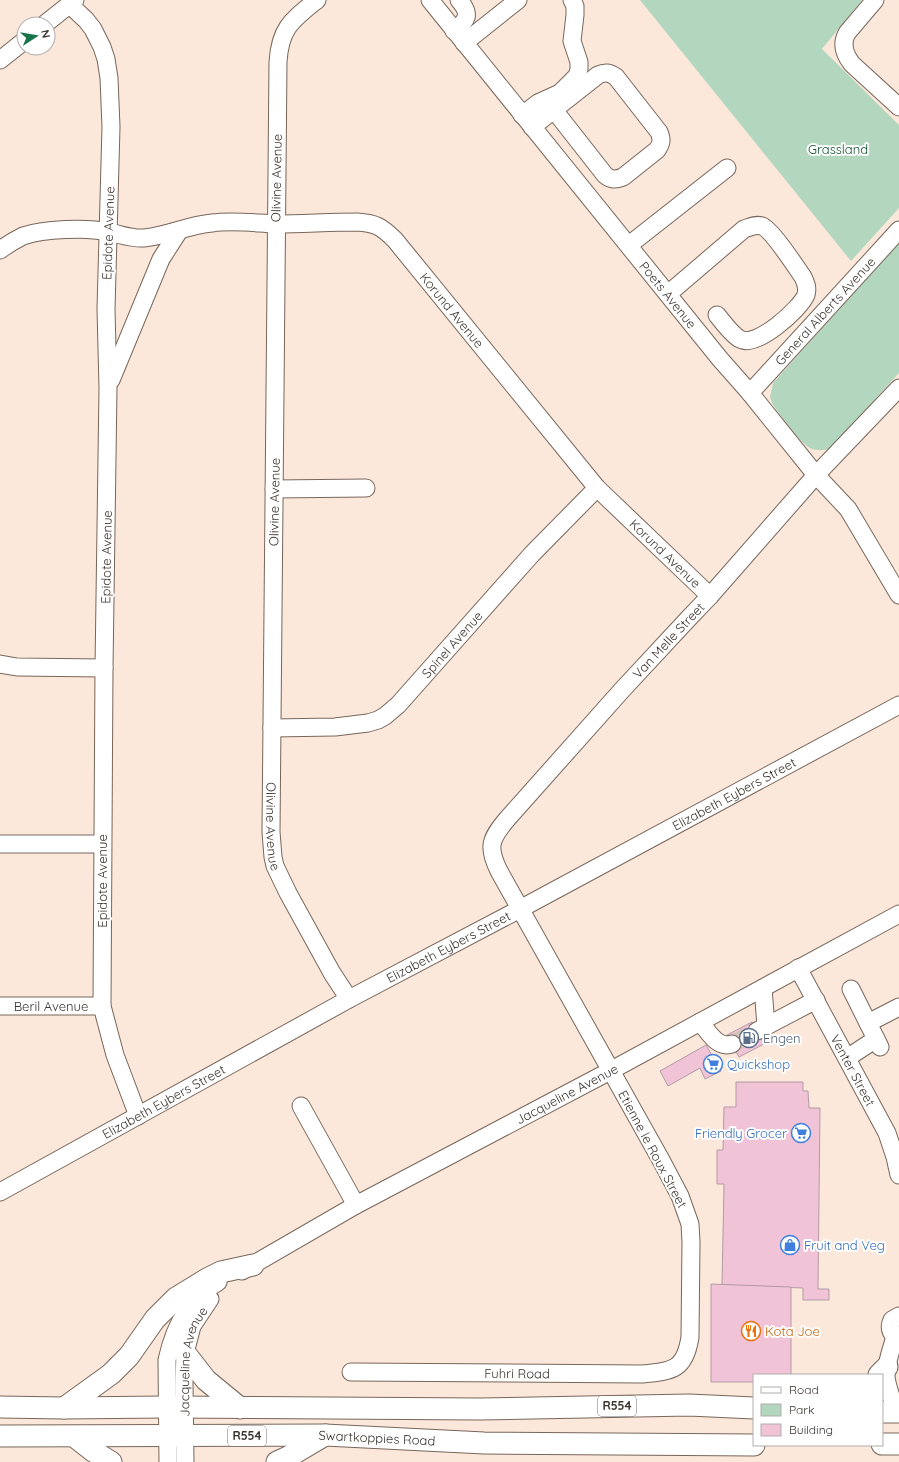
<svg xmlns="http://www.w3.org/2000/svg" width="899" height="1462" viewBox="0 0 899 1462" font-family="Quicksand,sans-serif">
	<rect width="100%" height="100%" fill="#fbe8da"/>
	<g fill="#b3d7be">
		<polygon points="640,0 862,0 822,49 899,125 899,208 851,261"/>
		<path d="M899 242V373L830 449C825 450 818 451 812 449 800 444 781 416 773 405L770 397 773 383Z"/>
	</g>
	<g fill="#f1c3d7" stroke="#b19ba5">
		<polygon points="752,1022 764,1044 739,1057 727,1035"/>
		<polygon points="706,1045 721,1071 705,1079 700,1068 668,1086 660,1071"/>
		<polygon points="736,1082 803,1082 803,1091 808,1091 809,1108 820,1108 818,1289 829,1289 829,1300 803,1300 803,1288 722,1285 724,1184 717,1184 717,1150 723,1150 724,1107 736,1107"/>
		<polygon points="711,1284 791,1287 791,1375 754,1375 754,1382 711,1382"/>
	</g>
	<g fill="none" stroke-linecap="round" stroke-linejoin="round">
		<polyline stroke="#d4c4b7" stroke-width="17" stroke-dasharray="17 8" stroke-linecap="butt" points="732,1044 757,1031"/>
		<g stroke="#77665a" stroke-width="19">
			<g id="minor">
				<path id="s1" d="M317 0C292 20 280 28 278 62L271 832 273 857 275 866 288 893 332 973 349 999"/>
				<path id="s2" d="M430 0 720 359 750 393 816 475 848 509 899 595"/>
				<path d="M875 0 847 33C841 44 844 54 852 64L899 107"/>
				<polyline points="70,5 86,20 93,29 102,47 106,59 109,78 111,127 106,309 108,388 104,668 102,1006 115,1055 138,1116"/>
				<polyline points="45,24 75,0"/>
				<path d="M454 31C468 20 471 14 459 0"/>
				<polyline points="464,43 518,0"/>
				<polyline points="0,60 24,41"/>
				<polyline points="522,115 538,103 560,93 577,76 579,69 579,62 572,41 575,15 575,6 572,0"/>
				<path d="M532 127 598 75C605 72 609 72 616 77L659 132C662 139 662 143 657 150L623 177C615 180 611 180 605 175L554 110"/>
				<polyline points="629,245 727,168"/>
				<path id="s3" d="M0 250C7 245 15 240 23 236 43 229 87 227 108 232 120 234 131 239 144 238 167 236 188 225 212 223 233 220 254 223 275 224 302 224 330 222 357 222 376 223 382 227 395 240L597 488 710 596"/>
				<path d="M668 294 744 229C750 227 755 224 762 226 772 230 796 267 803 277 806 283 808 288 806 295 800 309 756 349 740 339 732 335 723 322 717 315"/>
				<polyline points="111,380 161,259 179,231"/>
				<path id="s4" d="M750 393 899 230"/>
				<polyline points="274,489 366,488"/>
				<polyline points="0,664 17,667 104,668"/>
				<path id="s5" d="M272 728 335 727 368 723 378 720 385 716 398 705 532 554 597 488"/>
				<polyline points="0,844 102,844"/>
				<path id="s6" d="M798 968 887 1133 895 1157 899 1175"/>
				<polyline points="763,988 766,1026"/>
				<polyline points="851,989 880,1047"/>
				<path id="s7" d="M0 1006H102"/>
				<path d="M700 1022C709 1032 717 1049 732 1044"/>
				<polyline points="868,1023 899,1007"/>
				<polyline points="757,1031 816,1000"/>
				<polyline points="847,1058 876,1039"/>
				<polyline points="301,1106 356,1205"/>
				<path id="s8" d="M0 1192 349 999 520 909 899 705"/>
				<path id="s9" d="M242 1271 356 1205 610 1071 899 914"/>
				<path d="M899 1316 892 1320C888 1328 891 1335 899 1339"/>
				<path d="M895 1337C891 1350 886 1363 886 1376 887 1389 893 1401 897 1412"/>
				<path id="s10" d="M351 1372 642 1374C673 1371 685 1370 690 1337L691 1242 690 1224 680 1196 661 1160 499 871C487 847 490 839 508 818L622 690 688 619 710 596 816 475 899 388"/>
				<path d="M168 1462 167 1360C174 1328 189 1298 218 1282"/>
				<path id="s11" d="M185 1462 184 1384 185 1353 192 1326 210 1299"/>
			</g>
		</g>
		<g stroke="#77665a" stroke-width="23">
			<g id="major">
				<polyline points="185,1353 206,1380 240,1408"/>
				<polyline points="879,1375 887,1367"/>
				<polyline points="0,1407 64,1408 166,1407 480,1409 689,1405 754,1408"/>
				<polyline points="64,1408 111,1374 129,1356 155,1319 176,1298 207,1279 221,1272 253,1265"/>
				<polyline points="882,1412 899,1412"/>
				<path id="s12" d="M0 1436 325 1435 484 1443 754 1445"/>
				<polyline points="75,1437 93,1451 111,1462"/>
				<polyline points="882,1444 899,1444"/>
				<polyline points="277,1462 288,1457 325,1435"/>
			</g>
		</g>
		<use href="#minor" stroke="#fff" stroke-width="17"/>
		<use href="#major" stroke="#fff" stroke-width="21"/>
	</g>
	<defs>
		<g id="fuel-ring" transform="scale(1)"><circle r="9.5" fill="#fff" stroke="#5c6f8a" stroke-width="1.5"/><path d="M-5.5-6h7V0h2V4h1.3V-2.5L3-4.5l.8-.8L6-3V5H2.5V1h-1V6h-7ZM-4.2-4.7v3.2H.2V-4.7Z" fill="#5c6f8a"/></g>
		<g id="supermarket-ring" transform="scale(1)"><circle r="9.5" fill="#fff" stroke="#3f7fe0" stroke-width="1.5"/><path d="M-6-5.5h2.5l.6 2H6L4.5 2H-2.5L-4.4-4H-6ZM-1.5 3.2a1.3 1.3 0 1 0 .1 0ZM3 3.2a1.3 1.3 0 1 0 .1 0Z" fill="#3f7fe0"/></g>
		<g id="shop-ring" transform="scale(1)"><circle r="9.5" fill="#fff" stroke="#3f7fe0" stroke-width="1.5"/><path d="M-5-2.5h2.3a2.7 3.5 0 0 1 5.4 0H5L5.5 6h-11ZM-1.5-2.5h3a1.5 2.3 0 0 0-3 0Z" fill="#3f7fe0"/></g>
		<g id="restaurant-ring" transform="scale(1)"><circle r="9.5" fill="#fff" stroke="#e8710a" stroke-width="1.5"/><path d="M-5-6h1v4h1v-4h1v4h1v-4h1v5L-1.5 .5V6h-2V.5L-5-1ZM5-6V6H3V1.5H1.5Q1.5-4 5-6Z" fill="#e8710a"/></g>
	</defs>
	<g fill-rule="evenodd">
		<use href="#fuel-ring" x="749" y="1038"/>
		<use href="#supermarket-ring" x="713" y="1064"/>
		<use href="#supermarket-ring" x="801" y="1133"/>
		<use href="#shop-ring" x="790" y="1245"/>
		<use href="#restaurant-ring" x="751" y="1331"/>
	</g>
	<g text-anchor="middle" stroke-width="4" stroke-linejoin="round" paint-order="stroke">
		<g fill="#fff" stroke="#75706c" stroke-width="1">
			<rect x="598" y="1396" width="38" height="20" rx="3"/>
			<rect x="228" y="1426" width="38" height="20" rx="3"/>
		</g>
		<g font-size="12" font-weight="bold" fill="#3a332d">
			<text x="617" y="1410">R554</text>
			<text x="247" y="1440">R554</text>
		</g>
		<g font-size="13" fill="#0f502d" stroke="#fff">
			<text x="838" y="154">Grassland</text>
		</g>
		<g font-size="13" fill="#3a332d" stroke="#fff">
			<text transform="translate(276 178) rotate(-89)" y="5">Olivine Avenue</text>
			<text transform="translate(108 233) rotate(-88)" y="5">Epidote Avenue</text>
			<text dy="5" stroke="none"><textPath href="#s2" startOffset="379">Poets Avenue</textPath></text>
			<text dy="5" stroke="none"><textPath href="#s3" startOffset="498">Korund Avenue</textPath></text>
			<text dy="5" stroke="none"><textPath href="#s4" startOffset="111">General Alberts Avenue</textPath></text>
			<text transform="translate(274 502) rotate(-89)" y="5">Olivine Avenue</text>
			<text dy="5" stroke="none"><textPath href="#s3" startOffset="822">Korund Avenue</textPath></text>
			<text transform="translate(106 557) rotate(-89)" y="5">Epidote Avenue</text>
			<text dy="5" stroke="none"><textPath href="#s10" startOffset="1173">Van Melle Street</textPath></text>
			<text dy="5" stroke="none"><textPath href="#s5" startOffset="213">Spinel Avenue</textPath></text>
			<text dy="5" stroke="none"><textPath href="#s8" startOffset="835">Elizabeth Eybers Street</textPath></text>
			<text dy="5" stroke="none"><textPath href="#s1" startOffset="841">Olivine Avenue</textPath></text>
			<text transform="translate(102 881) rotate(-90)" y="5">Epidote Avenue</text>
			<text dy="5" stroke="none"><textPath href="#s8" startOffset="511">Elizabeth Eybers Street</textPath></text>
			<text dy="5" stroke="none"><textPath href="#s7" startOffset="51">Beril Avenue</textPath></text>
			<text dy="5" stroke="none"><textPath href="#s6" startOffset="116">Venter Street</textPath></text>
			<text dy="5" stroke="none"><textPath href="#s9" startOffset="370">Jacqueline Avenue</textPath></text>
			<text dy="5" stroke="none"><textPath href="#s8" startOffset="187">Elizabeth Eybers Street</textPath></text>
			<text transform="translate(653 1149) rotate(62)" y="5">Etienne le Roux Street</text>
			<text dy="5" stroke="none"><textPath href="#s11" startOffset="102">Jacqueline Avenue</textPath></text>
			<text dy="5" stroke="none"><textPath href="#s10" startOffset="166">Fuhri Road</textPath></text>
			<text dy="5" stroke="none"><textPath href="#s12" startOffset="377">Swartkoppies Road</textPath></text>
		</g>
		<g font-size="13" fill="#4e5e75" stroke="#fff" text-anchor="start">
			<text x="763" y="1043">Engen</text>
		</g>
		<g font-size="13" fill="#366cbe" stroke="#fff" text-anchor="start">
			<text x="727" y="1069">Quickshop</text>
			<text x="787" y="1138" text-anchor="end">Friendly Grocer</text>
			<text x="804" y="1250">Fruit and Veg</text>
		</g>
		<g font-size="13" fill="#c56008" stroke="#fff" text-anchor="start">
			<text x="765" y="1336">Kota Joe</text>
		</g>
	</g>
	<rect x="753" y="1374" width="130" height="72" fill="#ffffff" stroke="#b0adab"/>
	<rect x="761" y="1387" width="20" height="6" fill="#ffffff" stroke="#b0adab"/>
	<text x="789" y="1394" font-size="12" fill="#3a332d">Road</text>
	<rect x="761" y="1404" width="20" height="12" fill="#b3d7be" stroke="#b0adab"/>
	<text x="789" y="1414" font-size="12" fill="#3a332d">Park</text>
	<rect x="761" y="1424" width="20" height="12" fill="#f1c3d7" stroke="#b0adab"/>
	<text x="789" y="1434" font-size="12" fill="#3a332d">Building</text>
	<g transform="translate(36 36) rotate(78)"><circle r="19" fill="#ffffff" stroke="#b0adab"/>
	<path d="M0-3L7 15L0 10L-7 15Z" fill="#18744a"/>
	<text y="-6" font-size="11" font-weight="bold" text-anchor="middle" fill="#3a332d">N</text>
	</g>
</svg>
